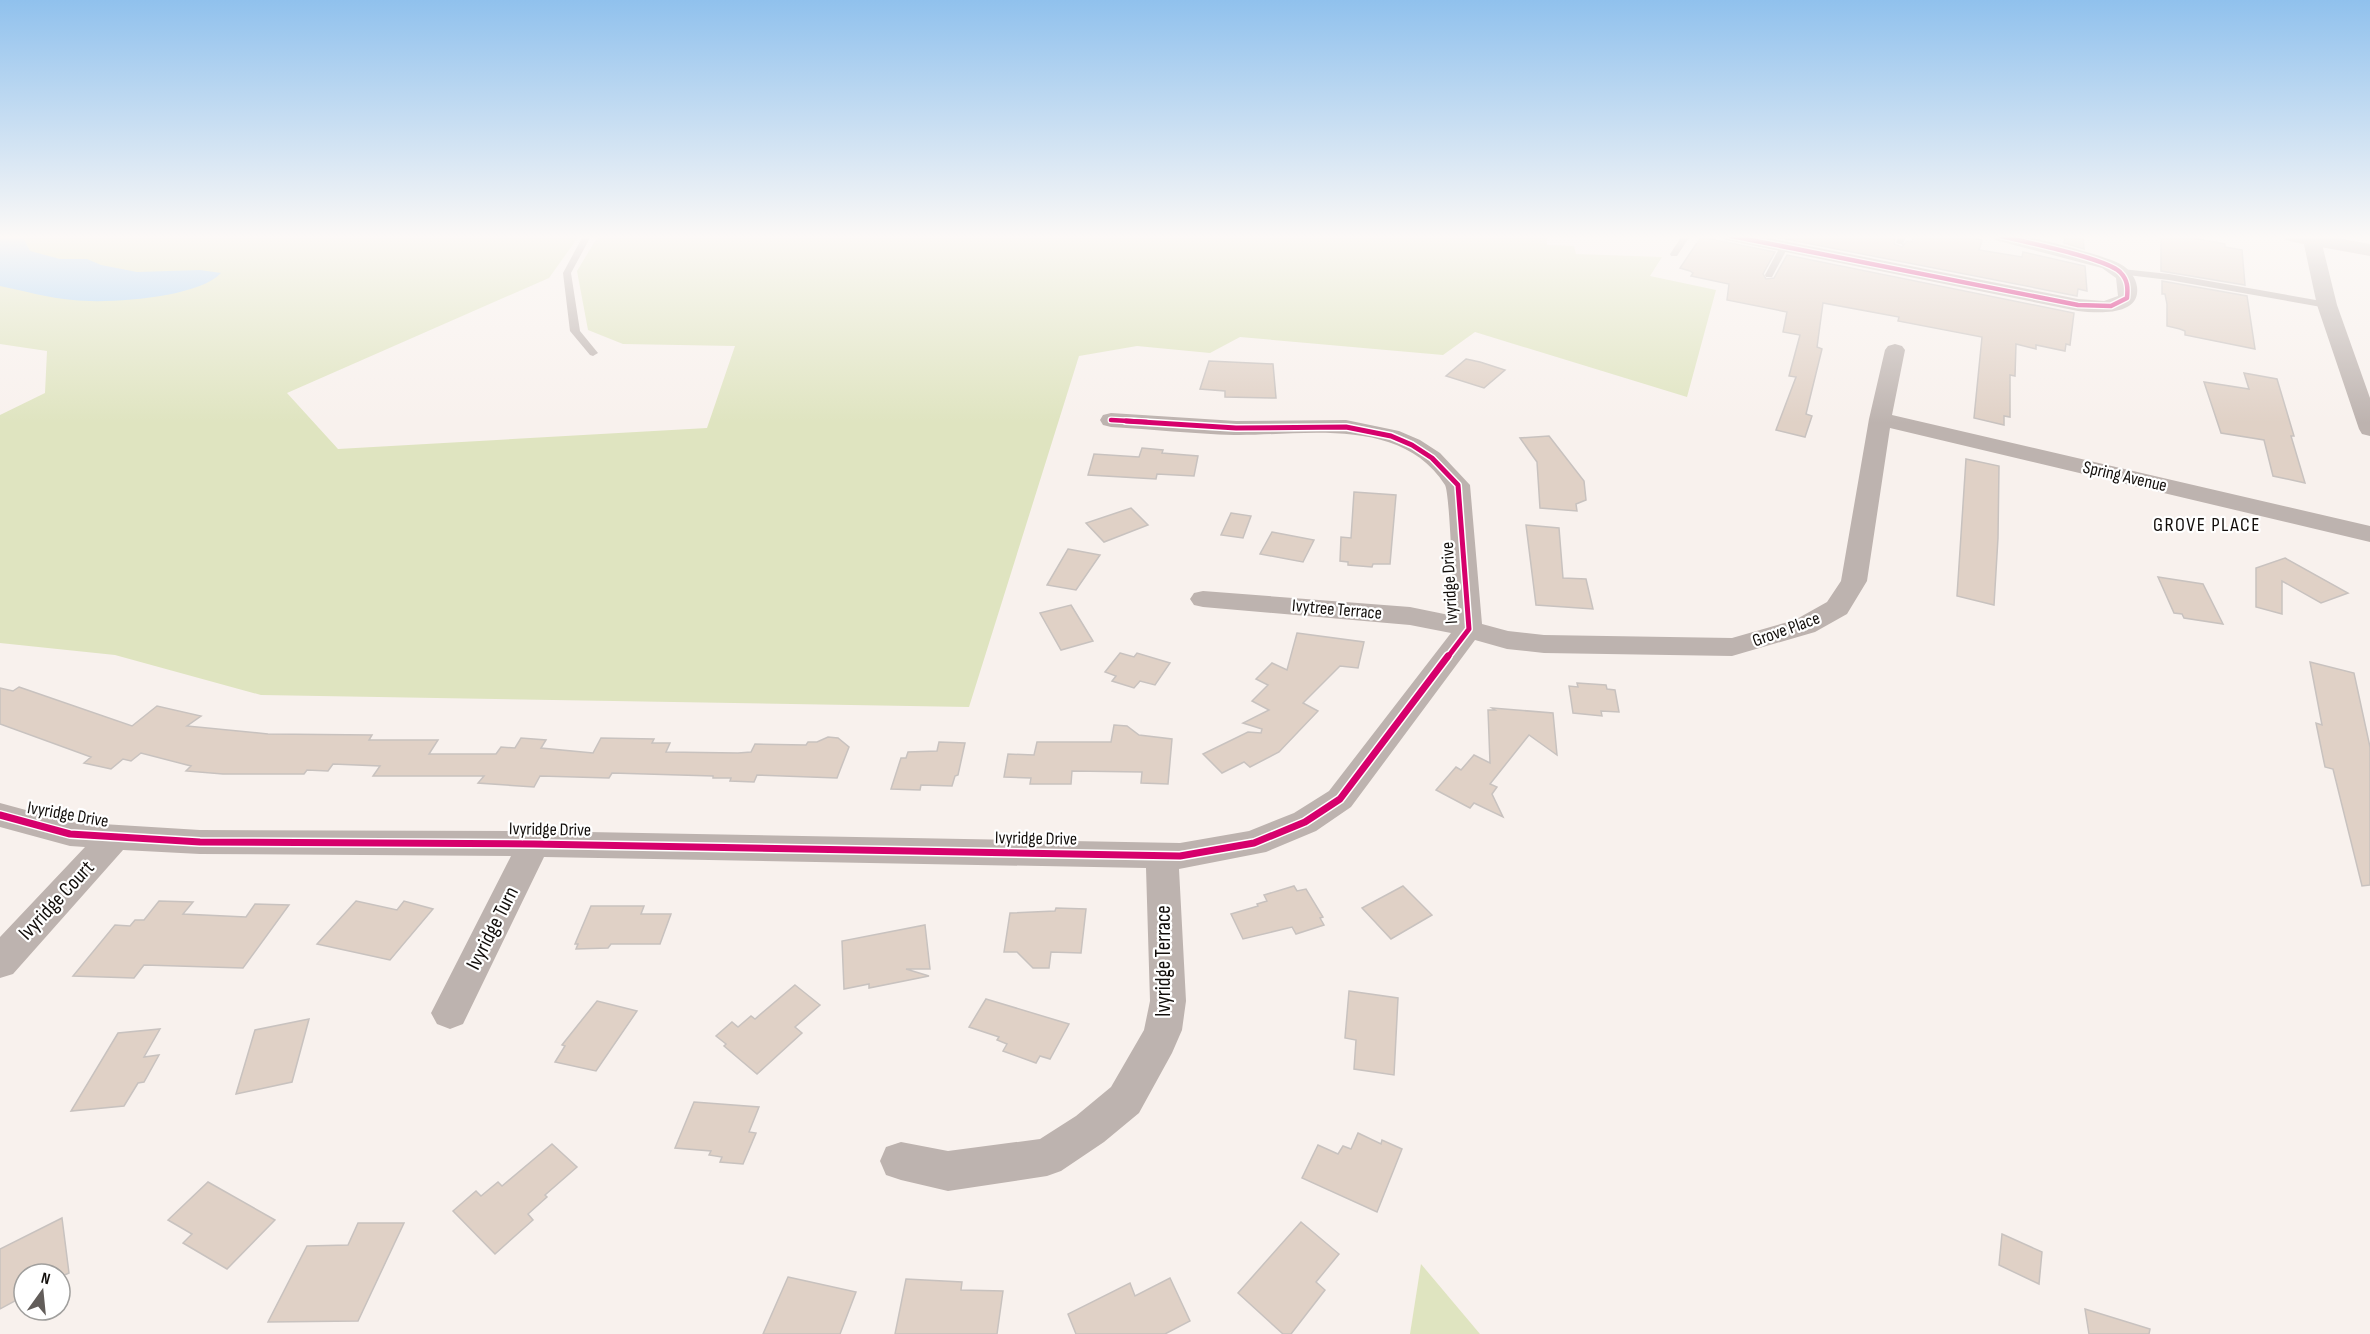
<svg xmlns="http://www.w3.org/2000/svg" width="2370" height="1334" viewBox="0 0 2370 1334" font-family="'Sofia Sans Condensed',sans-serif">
	<rect width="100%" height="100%" fill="#f8f1ed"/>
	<g fill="#dfe4c0">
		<polygon points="0,236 579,236 549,278 287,393 338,449 707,428 735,346 623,344 588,330 577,271 598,236 1547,236 1547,245 1574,246 1576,254 1662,257 1650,276 1716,290 1687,397 1475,332 1443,355 1240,337 1210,353 1137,346 1079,356 969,707 261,695 115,655 0,643 0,415 45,393 47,351 0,344"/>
		<polygon points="1421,1264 1480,1334 1410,1334"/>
	</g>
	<path fill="#acd4f5" d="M0 236H25L24 239 30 251 60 259H87L101 265 137 272 200 270 221 273C198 298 108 304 73 300 49 298 24 291 0 286Z"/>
	<g fill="#e0d1c6" stroke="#c8c2bf" stroke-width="1.5">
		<polygon points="1770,236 1884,236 1895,238 1894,244 1902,247 1907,241 1912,242 1914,236 1963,236 1982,240 1979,250 2022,257 2023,252 2085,266 2087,291 2078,289 2077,296"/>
		<polygon points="2065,236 2083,236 2084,249 2064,243"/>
		<polygon points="2161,236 2181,236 2225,244 2225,247 2242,250 2245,285 2161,271"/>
		<polygon points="1701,237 1775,252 1763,274 1766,279 1774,278 1787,255 2074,313 2070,345 2066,344 2065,351 2036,345 2036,349 2016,344 2015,376 2010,375 2010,417 2004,416 2004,425 1974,418 1982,337 1898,321 1899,317 1823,303 1817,347 1822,349 1806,414 1812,416 1805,437 1776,430 1796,377 1789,376 1800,335 1783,332 1787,312 1727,300 1729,284 1691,276 1693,273 1690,271 1680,268"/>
		<polygon points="2162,281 2247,296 2255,349 2185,335 2185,331 2180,329 2167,326 2167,304 2165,294 2162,294"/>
		<polygon points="1466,359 1480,362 1505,370 1484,388 1446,376"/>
		<polygon points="1209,361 1273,364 1276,398 1225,397 1225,391 1200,389"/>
		<polygon points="2244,373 2277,379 2294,436 2291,436 2305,483 2273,476 2264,440 2221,433 2204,382 2249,389"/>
		<polygon points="1549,436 1584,481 1586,500 1576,504 1577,511 1540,508 1537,462 1520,438"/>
		<polygon points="1142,448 1163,450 1162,453 1198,456 1194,476 1157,474 1156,479 1088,475 1094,454 1139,457"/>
		<polygon points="1966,459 1999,466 1998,538 1994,605 1957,596"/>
		<polygon points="1354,492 1396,495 1390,564 1373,564 1372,567 1348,565 1348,562 1340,561 1341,537 1351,538"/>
		<polygon points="1131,508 1148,525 1104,542 1086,523"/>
		<polygon points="1231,513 1251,516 1243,538 1221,535"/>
		<polygon points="1526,525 1559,528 1563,578 1586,579 1593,609 1536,605"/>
		<polygon points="1272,532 1314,540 1303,562 1260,554"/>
		<polygon points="1068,549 1100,555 1076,590 1047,585"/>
		<polygon points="2285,558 2348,593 2321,603 2282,581 2282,614 2256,607 2256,568"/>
		<polygon points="2158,577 2203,584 2223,624 2184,618 2182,614 2174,613"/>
		<polygon points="1071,605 1093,641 1061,650 1040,613"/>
		<polygon points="1297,633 1364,642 1358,668 1340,666 1303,703 1318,711 1279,752 1250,767 1244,762 1222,773 1203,754 1248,732 1261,733 1262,729 1243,723 1269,710 1252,701 1268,685 1256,679 1272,663 1287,670"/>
		<polygon points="1120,653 1134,657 1137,653 1170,663 1155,685 1140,681 1134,688 1112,681 1116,676 1105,672"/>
		<polygon points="2310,662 2354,673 2370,747 2370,885 2362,886 2333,769 2325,767 2316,723 2322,725"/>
		<polygon points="1577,683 1606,685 1607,689 1615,690 1619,712 1601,711 1602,716 1573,713 1569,686 1578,687"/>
		<polygon points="19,687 132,726 157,706 201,716 187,726 268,734 372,735 369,740 438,740 429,754 496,754 501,747 515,748 521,738 546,740 541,748 593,753 601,738 654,739 652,743 670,743 666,752 738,753 751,752 755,744 806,745 808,742 817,742 828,737 838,738 849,747 837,778 757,775 754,782 730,781 731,778 713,778 713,776 612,773 609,778 540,776 534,787 478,783 484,776 373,776 380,766 333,764 328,771 307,770 304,774 223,774 186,771 191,766 141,753 131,761 123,759 111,769 84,763 91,757 0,724 0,688 13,691"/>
		<polygon points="1492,708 1553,713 1557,755 1529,735 1490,784 1497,787 1492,794 1503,817 1474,803 1470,808 1436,790 1456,767 1461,770 1474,755 1490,763 1488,710 1495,710"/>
		<polygon points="1114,725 1127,726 1139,735 1172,739 1168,784 1141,783 1142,772 1072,771 1071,784 1030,784 1031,778 1004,777 1008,754 1034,755 1037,742 1111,742"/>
		<polygon points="939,742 965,743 958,775 955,776 952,786 921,785 920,790 891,789 901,758 906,758 908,752 937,751"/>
		<polygon points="1294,886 1297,891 1306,889 1323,917 1320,918 1324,925 1296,934 1292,927 1243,939 1231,914 1258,906 1257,904 1267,901 1264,895"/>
		<polygon points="1403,886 1432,915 1391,939 1362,908"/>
		<polygon points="159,901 193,902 183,914 246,917 255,904 289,905 243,968 144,965 134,978 73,976 115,925 130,926 135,920 144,920"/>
		<polygon points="356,901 397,910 404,901 433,909 390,960 317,944"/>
		<polygon points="591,906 644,906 641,914 671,914 660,944 611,944 608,948 576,949 578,944 575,944"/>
		<polygon points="1056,908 1086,909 1081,953 1051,952 1049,968 1033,968 1017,952 1004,952 1010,913 1055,911"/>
		<polygon points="925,925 930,969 906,969 929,976 869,988 869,984 844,989 842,941"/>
		<polygon points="795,985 820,1005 795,1027 802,1033 757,1074 724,1046 726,1044 716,1036 732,1022 738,1027 751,1016 755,1019"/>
		<polygon points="1349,991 1398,998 1394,1075 1354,1069 1356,1040 1345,1038"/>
		<polygon points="986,999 1069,1024 1050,1059 1040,1056 1036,1063 1003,1051 1007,1044 997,1040 999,1037 969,1027"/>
		<polygon points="597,1001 637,1011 596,1071 555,1062 565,1046 562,1045"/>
		<polygon points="309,1019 292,1082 236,1094 255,1030"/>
		<polygon points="160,1029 144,1057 159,1055 144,1082 138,1083 124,1106 71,1111 118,1033"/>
		<polygon points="694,1102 759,1107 749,1132 756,1133 743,1164 720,1162 722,1157 709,1155 711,1151 675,1148"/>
		<polygon points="1358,1133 1381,1144 1382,1140 1402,1149 1377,1212 1302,1178 1318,1145 1338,1154 1343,1146 1351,1149"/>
		<polygon points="552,1144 577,1167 545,1195 547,1197 528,1214 533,1220 495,1254 453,1211 476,1191 481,1196 498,1182 502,1186"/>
		<polygon points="208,1182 275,1220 227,1269 183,1243 192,1234 168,1220"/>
		<polygon points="62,1218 69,1273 60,1277 60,1274 24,1274 24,1296 0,1309 0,1249"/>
		<polygon points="1301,1222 1339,1254 1316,1282 1325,1290 1291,1334 1283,1334 1238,1293"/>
		<polygon points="358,1223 404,1223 358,1321 268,1322 307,1246 348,1245"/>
		<polygon points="2002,1234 2042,1252 2039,1284 1999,1265"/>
		<polygon points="788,1277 856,1292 840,1334 763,1334"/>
		<polygon points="1170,1278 1190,1321 1165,1334 1076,1334 1068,1314 1130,1283 1135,1296"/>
		<polygon points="906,1279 962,1282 961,1290 1003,1291 997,1334 895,1334"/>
		<polygon points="2085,1309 2150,1329 2149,1334 2089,1334"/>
	</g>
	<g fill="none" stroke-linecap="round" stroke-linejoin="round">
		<g fill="#bdb3af" fill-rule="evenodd">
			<polygon points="583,236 591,236 571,273 580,331 598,353 593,356 590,355 570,331 563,273"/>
			<polygon points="1682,236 1690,236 1677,256 1671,256 1670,254"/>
			<polygon points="1898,236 1906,236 1903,245 1896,243"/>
			<polygon points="1781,245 1788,247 1772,277 1766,277 1765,275"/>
			<polygon points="2122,269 2169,274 2327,302 2332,305 2327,308 2169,280 2119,274 2119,270"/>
		</g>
		<g fill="#bdb3af" fill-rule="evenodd">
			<path d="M1722 236H1758L2078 299 2104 301 2118 296 2116 278 2102 268 1995 240 1992 236C2001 236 2011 235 2020 236 2035 237 2111 257 2122 265 2130 270 2136 278 2137 287 2141 317 2096 313 2078 311L1731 241 1725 240Z"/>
			<polygon points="2306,236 2318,236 2321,240 2337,305 2370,398 2370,436 2362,434 2359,429 2317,305 2303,240"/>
			<path d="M1895 344 1902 346 1905 350 1892 415 2370 526V542L1890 428 1867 581 1847 614 1815 632 1732 656 1544 653 1507 649 1475 640 1351 807 1316 831 1266 852 1179 869 1186 1001 1182 1030 1172 1053 1139 1113 1104 1142 1061 1171 1047 1176 948 1191 901 1180 886 1175 880 1161 886 1147 901 1142 948 1151 1040 1139 1076 1116 1111 1087 1144 1030 1150 1001 1146 868 544 857 463 1024 450 1029 437 1024 431 1013 511 856 200 854 123 850 13 974 0 978V937L85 847 70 846 0 827V803L70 822 200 830 534 831 1180 843 1249 831 1294 813 1329 791 1451 633 1410 625 1203 607 1194 605 1190 599 1194 593 1203 591 1410 607 1454 616C1453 598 1450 493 1445 485 1401 415 1301 436 1234 435 1193 434 1152 429 1111 427L1103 425 1100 420 1103 415 1111 413 1236 421 1346 420 1399 431 1420 440 1440 453 1470 485 1482 624 1508 631 1544 635 1732 638 1795 620 1827 602 1841 581 1869 419 1885 350 1888 346Z"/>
		</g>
		<polygon fill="#c1b5b0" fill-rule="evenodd" points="2283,236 2327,236 2370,244 2370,256 2293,242 2286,240"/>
		<g stroke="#fff" stroke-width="7">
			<g id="cycleway-far2">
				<path d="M1731 236 2078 305 2111 306 2127 298C2128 288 2128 280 2120 272 2105 258 2025 242 2001 236"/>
				<polyline points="1111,420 1147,422"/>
			</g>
		</g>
		<g stroke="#fff" stroke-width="8">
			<polyline id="cycleway-far1" points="1126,421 1236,428 1346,427 1391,436 1412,445 1432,458 1458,485 1469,629 1447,658"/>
		</g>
		<g stroke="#fff" stroke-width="10">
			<polyline id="cycleway" points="0,815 70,834 200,842 534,844 1180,856 1254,843 1305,822 1340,799 1448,656"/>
		</g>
		<use href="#cycleway-far2" stroke="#d6006c" stroke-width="4.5"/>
		<use href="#cycleway-far1" stroke="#d6006c" stroke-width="5"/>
		<use href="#cycleway" stroke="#d6006c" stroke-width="7"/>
	</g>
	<linearGradient id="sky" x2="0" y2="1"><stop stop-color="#90c1ed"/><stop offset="0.56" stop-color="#fcf9f7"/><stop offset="1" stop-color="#fcf9f7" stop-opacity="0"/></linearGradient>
	<rect width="2370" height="423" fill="url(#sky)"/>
	<g text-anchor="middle" stroke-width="4.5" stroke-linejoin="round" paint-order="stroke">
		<g font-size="18" fill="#120e0b" stroke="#fff">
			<text transform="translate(2125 476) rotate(13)" y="6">Spring Avenue</text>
			<text transform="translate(1449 583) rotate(-93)" y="6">Ivyridge Drive</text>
			<text transform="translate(1337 609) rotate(5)" y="6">Ivytree Terrace</text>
			<text transform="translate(1786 629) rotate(-20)" y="6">Grove Place</text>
			<text transform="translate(68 814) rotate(10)" y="6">Ivyridge Drive</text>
			<text transform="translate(550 829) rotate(1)" y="6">Ivyridge Drive</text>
			<text transform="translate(1036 838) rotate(1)" y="6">Ivyridge Drive</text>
		</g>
		<g font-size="20" letter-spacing="1.5" fill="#120e0b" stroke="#fff">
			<text x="2207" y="531">GROVE PLACE</text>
		</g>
		<g font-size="21" fill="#120e0b" stroke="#fff">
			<text transform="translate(56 900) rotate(-47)" y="7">Ivyridge Court</text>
			<text transform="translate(492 928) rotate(-63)" y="7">Ivyridge Turn</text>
			<text transform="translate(1163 961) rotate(-90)" y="7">Ivyridge Terrace</text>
		</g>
	</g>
	<g transform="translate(42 1292) rotate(15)"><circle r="28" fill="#ffffff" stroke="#a09f9d" stroke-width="1.5"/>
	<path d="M0-4.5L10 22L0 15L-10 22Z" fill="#625d5a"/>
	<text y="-9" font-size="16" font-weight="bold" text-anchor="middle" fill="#120e0b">N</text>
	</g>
</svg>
